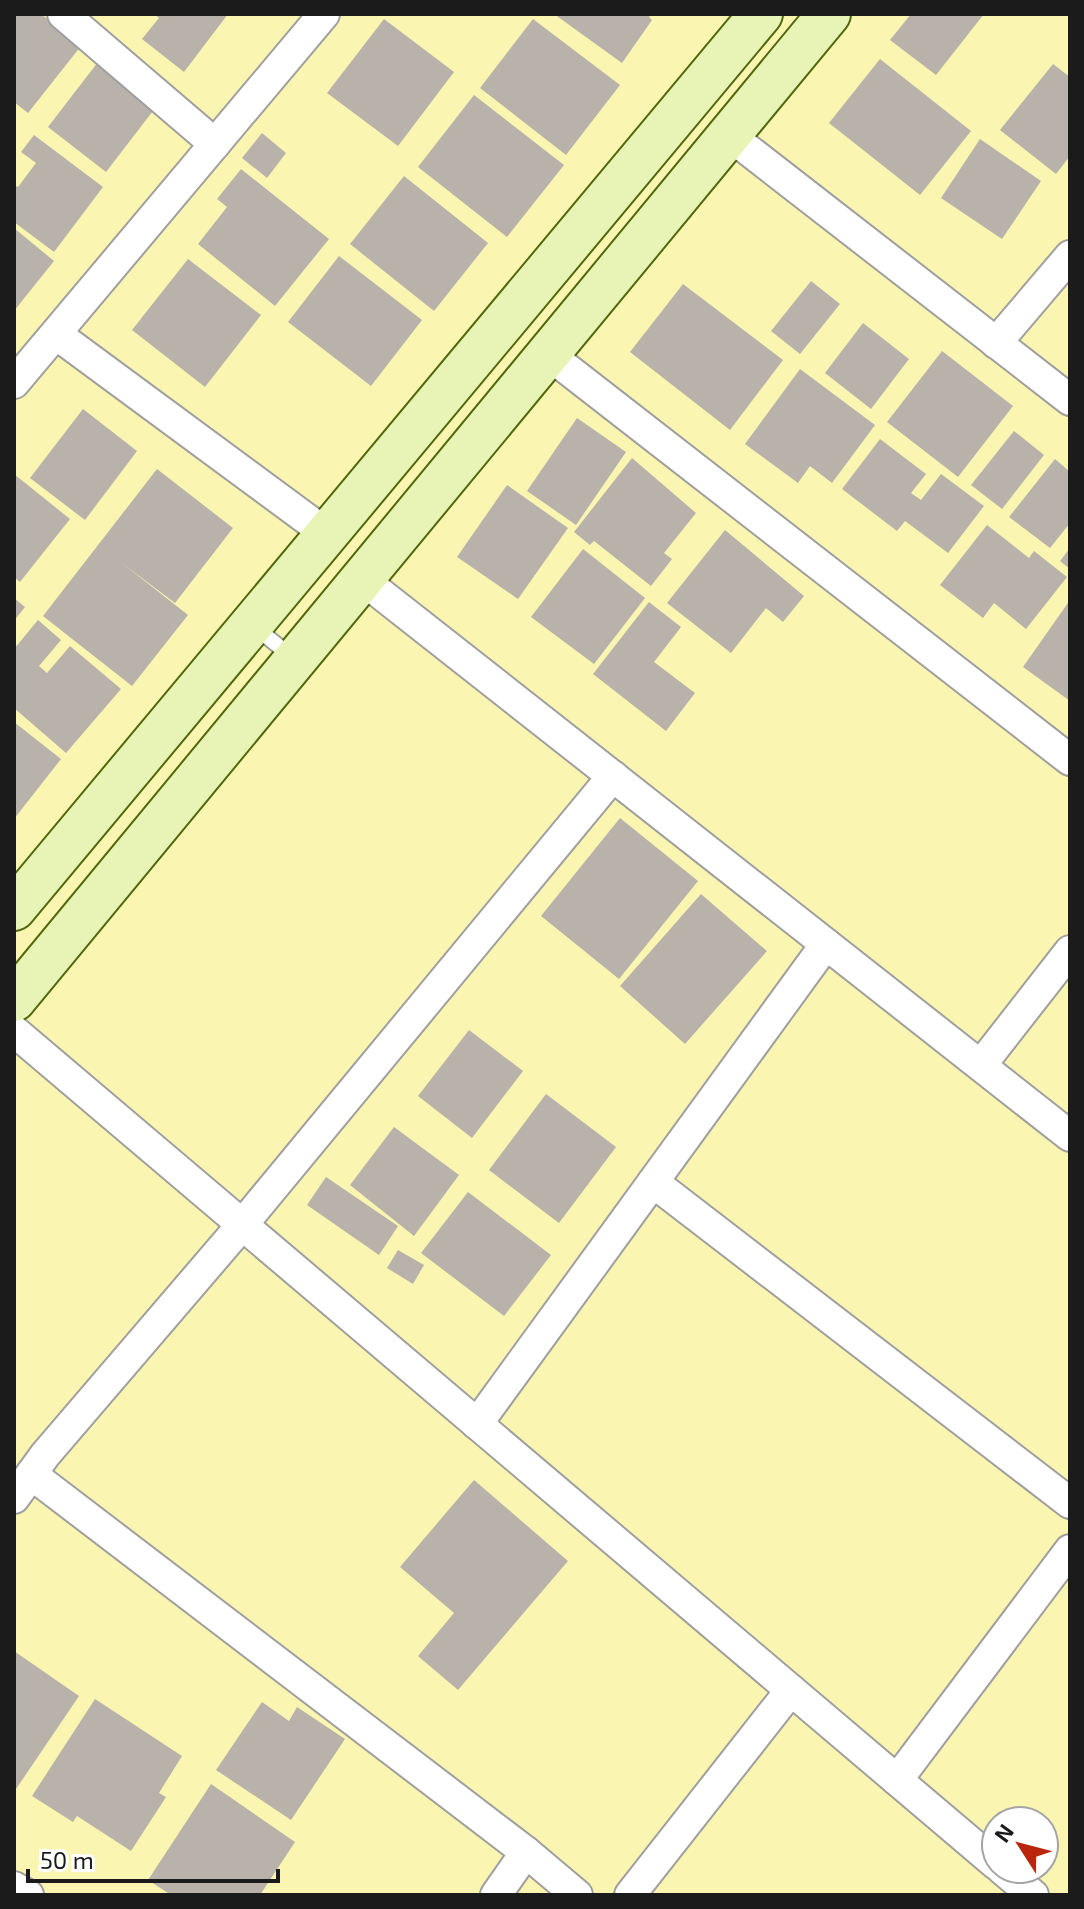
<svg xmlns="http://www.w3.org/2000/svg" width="1084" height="1909" viewBox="0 0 1084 1909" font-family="'Exo 2',sans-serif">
	<rect width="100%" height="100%" fill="#eceae1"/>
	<path fill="#faf6b1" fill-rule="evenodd" d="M14 14H1070V1895H14ZM996 1821H1044V1869H996Z"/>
	<g fill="#b8b2ab">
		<polygon points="14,14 41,14 81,46 28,113 14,102"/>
		<polygon points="154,14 228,14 184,72 142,39 159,18"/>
		<polygon points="554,14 651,14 649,17 652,20 622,63"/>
		<polygon points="911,14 984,14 936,75 890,40"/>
		<polygon points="384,19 454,72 398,146 327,93"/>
		<polygon points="533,19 620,85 566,155 480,88"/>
		<polygon points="880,59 971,131 920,195 829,123"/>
		<polygon points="98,62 156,107 106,172 48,127"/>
		<polygon points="1053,64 1070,77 1070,156 1056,174 1000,130"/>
		<polygon points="474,95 564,165 507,237 418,167"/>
		<polygon points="262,133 286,153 267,178 242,158"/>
		<polygon points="34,135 103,187 54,252 14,222 14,185 18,187 36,163 21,152"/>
		<polygon points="980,139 1041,181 1002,239 941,198"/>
		<polygon points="241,169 329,239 275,306 198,244 227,207 217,199"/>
		<polygon points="404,176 488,243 434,311 350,244"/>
		<polygon points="14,228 54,261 14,311"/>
		<polygon points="339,256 422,320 371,386 288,322"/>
		<polygon points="188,259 261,315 205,387 132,330"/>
		<polygon points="811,281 840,304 800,354 771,331"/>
		<polygon points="683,284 783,360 730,430 630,352"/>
		<polygon points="863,323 909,359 871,409 825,373"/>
		<polygon points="942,351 1013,406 958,477 887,422"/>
		<polygon points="800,369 875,425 832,483 810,466 798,483 745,444"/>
		<polygon points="83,409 137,451 85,520 30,478"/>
		<polygon points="577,418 626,452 576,525 527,491"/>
		<polygon points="1014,431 1044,455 1002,509 971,485"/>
		<polygon points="880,439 926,474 911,493 921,500 941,474 984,506 948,553 905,521 897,531 842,489"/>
		<polygon points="632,458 696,513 664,553 672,559 651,586 594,541 590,545 574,532"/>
		<polygon points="1055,459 1070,472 1070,523 1050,548 1009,517"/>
		<polygon points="157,469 233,528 175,603 122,563 188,615 132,686 43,616"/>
		<polygon points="14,474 70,519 20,582 14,577"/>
		<polygon points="507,485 568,528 518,599 457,557"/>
		<polygon points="987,525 1029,558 1034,551 1067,577 1026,629 994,603 983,618 940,585"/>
		<polygon points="725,530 804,596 783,622 766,608 731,653 667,603"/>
		<polygon points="1070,548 1070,569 1060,561"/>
		<polygon points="583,549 645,598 594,664 531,617"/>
		<polygon points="14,598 25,607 14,621"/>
		<polygon points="1070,600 1070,701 1023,667"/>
		<polygon points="649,602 681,627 654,662 695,693 666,731 593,674"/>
		<polygon points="38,620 61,640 39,666 47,673 70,646 121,689 66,753 14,708 14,649"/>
		<polygon points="14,722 61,759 14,819"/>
		<polygon points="620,818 698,881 619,979 541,916"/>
		<polygon points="701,894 767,951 685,1044 620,986"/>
		<polygon points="469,1030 523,1071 472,1138 418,1096"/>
		<polygon points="546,1094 616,1147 559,1223 489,1170"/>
		<polygon points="394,1127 459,1175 414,1236 350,1185"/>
		<polygon points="326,1177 398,1226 379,1255 307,1205"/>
		<polygon points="468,1192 551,1255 504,1316 421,1253"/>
		<polygon points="398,1250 424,1265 413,1284 387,1268"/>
		<polygon points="474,1480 568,1561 458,1690 418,1656 454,1613 400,1567"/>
		<polygon points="14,1651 79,1696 14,1792"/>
		<polygon points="95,1699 182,1756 159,1793 166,1797 131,1851 77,1816 73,1822 32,1796"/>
		<polygon points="262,1702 289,1721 297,1707 345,1739 291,1820 216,1770"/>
		<polygon points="211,1784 295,1842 260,1895 171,1895 148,1880"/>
	</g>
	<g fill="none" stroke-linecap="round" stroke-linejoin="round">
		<g stroke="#9f9f9f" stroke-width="18">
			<polyline id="lane" points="255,627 292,657"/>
		</g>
		<g stroke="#9f9f9f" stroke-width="34">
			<g id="street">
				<polyline points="63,14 215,144"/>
				<polyline points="729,135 1070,400"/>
				<polyline points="56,334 327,534"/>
				<polyline points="996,343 1070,256"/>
				<polyline points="548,354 1070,760"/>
				<polyline points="14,383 324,14"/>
				<polyline points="362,579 1070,1136"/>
				<polyline points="14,1031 996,1864"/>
				<polyline points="981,1065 1070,951"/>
				<polyline points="653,1182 1070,1503"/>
				<polyline points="477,1424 826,944"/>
				<polyline points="31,1474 526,1852 577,1895"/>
				<polyline points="14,1498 45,1455 242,1225 613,776"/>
				<polyline points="897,1780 1070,1550"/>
				<polyline points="1002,1869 1033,1895"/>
				<polyline points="14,1887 28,1895"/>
				<polyline points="496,1895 526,1852"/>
				<polyline points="630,1895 791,1690"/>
			</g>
		</g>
		<g stroke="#50680b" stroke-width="46">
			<g id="secondary">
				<polyline points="14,909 761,14"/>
				<polyline points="14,1000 829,14"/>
			</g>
		</g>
		<use href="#lane" stroke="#fff" stroke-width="14"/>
		<use href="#street" stroke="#fff" stroke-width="30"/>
		<use href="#secondary" stroke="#e8f4b6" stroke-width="42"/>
	</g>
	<rect width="1084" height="1909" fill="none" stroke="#1b1b1b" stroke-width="32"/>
	<g transform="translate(1020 1845) rotate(306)"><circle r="38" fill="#ffffff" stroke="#a4a4a4" stroke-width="2"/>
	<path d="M0-6L14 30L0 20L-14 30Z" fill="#b9260d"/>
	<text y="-12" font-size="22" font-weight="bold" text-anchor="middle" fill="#1b1b1b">N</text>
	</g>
	<path d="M28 1869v12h250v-12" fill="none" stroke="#1b1b1b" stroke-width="4"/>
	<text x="40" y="1869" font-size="24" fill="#1b1b1b" stroke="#ffffff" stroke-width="6" paint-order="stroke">50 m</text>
</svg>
